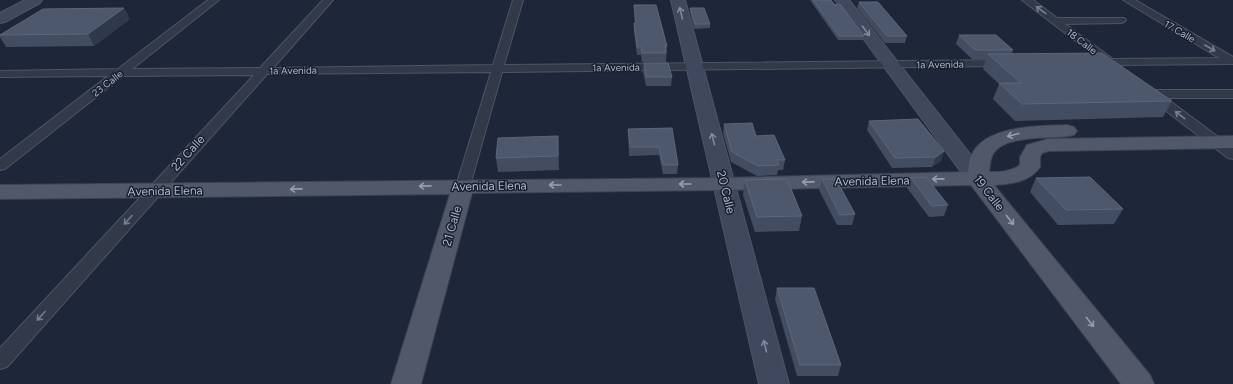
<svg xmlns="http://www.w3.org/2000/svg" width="1233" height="384" viewBox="0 0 1233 384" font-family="Figtree,sans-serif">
	<rect width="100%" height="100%" fill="#1e2739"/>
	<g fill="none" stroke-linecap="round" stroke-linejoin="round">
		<g stroke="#4d5464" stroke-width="2">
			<g id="street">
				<polygon points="208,0 219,0 132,69 260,68 323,0 333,0 273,68 493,65 513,0 523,0 504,65 1004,60 1010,63 1004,66 502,72 470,186 468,189 463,190 458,189 456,186 491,72 267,74 7,367 0,369 0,348 254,75 123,76 5,169 0,170 0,159 108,76 0,77 0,71 118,69"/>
				<polygon points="1022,0 1033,0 1057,18 1124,18 1126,20 1124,22 1121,23 1065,24 1113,59 1219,58 1123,0 1135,0 1233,57 1233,64 1118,65 1113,67 1108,65 1092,64 1090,62 1092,60 1099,59"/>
				<polygon points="1152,90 1233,90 1233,98 1166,98 1233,148 1233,159 1228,158 1149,98 1146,94 1148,91"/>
			</g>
		</g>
		<g stroke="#4d5464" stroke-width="2">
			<g id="secondary">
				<polygon points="25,0 42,0 40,3 5,22 0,23 0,13"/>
				<polygon points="671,0 685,0 789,384 759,384"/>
				<polygon points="835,0 849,0 985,173 988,178 985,183 977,184 969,183"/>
			</g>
		</g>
		<g stroke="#3c4353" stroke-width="2">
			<path id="primary" d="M1067 125 1074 127 1077 131 1074 135C1053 140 1006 133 993 154 990 159 990 166 989 172 1000 172 1010 172 1020 165V157L1027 145 1048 139 1233 136V148L1049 151 1042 153 1040 157V167C1030 182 1011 184 994 185L1150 375 1154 384H1121L971 185 724 190 472 193 421 384H391L450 194 0 199V185L724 178 968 172C969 166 969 159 972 154 987 125 1039 126 1067 125Z"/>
		</g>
		<use href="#street" fill="#323a4a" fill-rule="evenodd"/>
		<use href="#secondary" fill="#40485d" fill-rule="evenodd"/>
		<use href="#primary" fill="#50586a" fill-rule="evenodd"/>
	</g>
	<g fill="#424d61">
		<polygon points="810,0 831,0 864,36 863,40 838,40"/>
		<polygon points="859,2 907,36 905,43 885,43 857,8"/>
		<polygon points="634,5 667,46 666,62 642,62 641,55 637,55 634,31 634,23 635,23 634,13"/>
		<polygon points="690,8 710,24 710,28 694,29 690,12"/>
		<polygon points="130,19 94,46 6,47 0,37 0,35"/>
		<polygon points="959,35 1013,50 1012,53 1172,101 1163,117 1015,121 993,99 999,84 983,69 986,59 972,59 956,44"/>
		<polygon points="644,63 672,77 671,86 646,86 643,72"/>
		<polygon points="869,121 944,151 941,161 932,167 892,168 867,130"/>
		<polygon points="724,124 756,136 785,160 783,170 778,170 777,175 757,176 731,162 723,133"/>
		<polygon points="672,128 678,165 677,174 663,174 659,155 629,156 628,129"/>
		<polygon points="558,136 559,170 498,172 496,158"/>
		<polygon points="911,178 948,205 944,216 929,217 907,188"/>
		<polygon points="1036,178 1123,209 1114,224 1058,225 1030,192"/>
		<polygon points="822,179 855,214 852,225 837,225 819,190"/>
		<polygon points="745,180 802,216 799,231 755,232 743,195"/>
		<polygon points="777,288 841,365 838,376 797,376 775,299"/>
	</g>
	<g fill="#2f394c">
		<polygon points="124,8 130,19 94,46 88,34"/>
		<polygon points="944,151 941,161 932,167 936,157"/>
	</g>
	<g fill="#4d586c" stroke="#5c667a">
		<polygon points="813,0 831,0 834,5 840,4 864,36 839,36"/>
		<polygon points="859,2 878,2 907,36 887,36"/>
		<polygon points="634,5 656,5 667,46 665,46 666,53 642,53 641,47 637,47 634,23 636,23"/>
		<polygon points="124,8 88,34 0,35 43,9"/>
		<polygon points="690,8 704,8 710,24 695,24"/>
		<polygon points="959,35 996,35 1013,50 975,50"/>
		<polygon points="1102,53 1172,101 1022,104 999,83 1021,83 988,54"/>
		<polygon points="644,63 668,63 672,77 646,77"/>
		<polygon points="918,119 944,151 936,157 895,158 869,121"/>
		<polygon points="752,123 756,136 774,135 785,160 777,160 779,165 758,166 732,152 724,124"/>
		<polygon points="672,128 678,165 663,165 659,147 630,147 628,129"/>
		<polygon points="558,136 558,156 496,158 498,138"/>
		<polygon points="926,177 948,205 932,206 911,178"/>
		<polygon points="1090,177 1123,209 1066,210 1036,178"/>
		<polygon points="787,179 802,216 757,217 745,180"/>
		<polygon points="822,179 836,179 855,214 840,215"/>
		<polygon points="777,288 814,288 841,365 800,365"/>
	</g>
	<defs><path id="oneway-shaft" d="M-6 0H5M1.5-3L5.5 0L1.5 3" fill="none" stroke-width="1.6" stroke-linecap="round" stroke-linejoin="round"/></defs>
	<g stroke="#757d8e">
		<use href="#oneway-shaft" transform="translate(1041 10) rotate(-143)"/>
		<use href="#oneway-shaft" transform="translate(1210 48) rotate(30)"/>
		<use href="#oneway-shaft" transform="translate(1180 115) rotate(-143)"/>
		<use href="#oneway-shaft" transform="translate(128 220) rotate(132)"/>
		<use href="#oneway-shaft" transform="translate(41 316) rotate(132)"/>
	</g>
	<g stroke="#81899c">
		<use href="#oneway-shaft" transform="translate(681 13) rotate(-104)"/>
		<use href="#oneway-shaft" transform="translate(866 31) rotate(53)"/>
		<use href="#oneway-shaft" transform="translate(713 139) rotate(-104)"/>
		<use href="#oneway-shaft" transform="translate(765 346) rotate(-104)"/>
	</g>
	<g stroke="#959daf">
		<use href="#oneway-shaft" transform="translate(1013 135) rotate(166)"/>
		<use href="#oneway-shaft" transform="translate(938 179) rotate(179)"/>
		<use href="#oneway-shaft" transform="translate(808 182) rotate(179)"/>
		<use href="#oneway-shaft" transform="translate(685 184) rotate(180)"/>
		<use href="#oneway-shaft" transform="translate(555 185) rotate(180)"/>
		<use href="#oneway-shaft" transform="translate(425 186) rotate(179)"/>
		<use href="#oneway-shaft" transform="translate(296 189) rotate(179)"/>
		<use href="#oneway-shaft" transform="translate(1010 220) rotate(52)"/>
		<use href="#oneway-shaft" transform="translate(1090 322) rotate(52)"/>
	</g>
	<g text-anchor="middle" stroke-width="3" stroke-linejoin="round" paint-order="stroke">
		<g font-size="10" fill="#acb4c6" stroke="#181f2e">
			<text transform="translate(1180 31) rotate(30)" y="4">17 Calle</text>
			<text transform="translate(1082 41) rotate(37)" y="4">18 Calle</text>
			<text transform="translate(940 64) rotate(-1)" y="4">1a Avenida</text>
			<text transform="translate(616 67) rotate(-1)" y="4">1a Avenida</text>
			<text transform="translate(293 70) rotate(-1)" y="4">1a Avenida</text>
			<text transform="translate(107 83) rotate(-38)" y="4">23 Calle</text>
		</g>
		<g font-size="12" fill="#acb4c6" stroke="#181f2e">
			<text transform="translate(188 153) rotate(-48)" y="4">22 Calle</text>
			<text transform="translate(872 181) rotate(-1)" y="4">Avenida Elena</text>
			<text transform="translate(489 186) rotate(-1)" y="4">Avenida Elena</text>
			<text transform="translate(165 191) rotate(-1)" y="4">Avenida Elena</text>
			<text transform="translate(726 192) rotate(76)" y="4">20 Calle</text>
			<text transform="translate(989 193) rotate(52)" y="4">19 Calle</text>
			<text transform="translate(452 226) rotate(-74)" y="4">21 Calle</text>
		</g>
	</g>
</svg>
